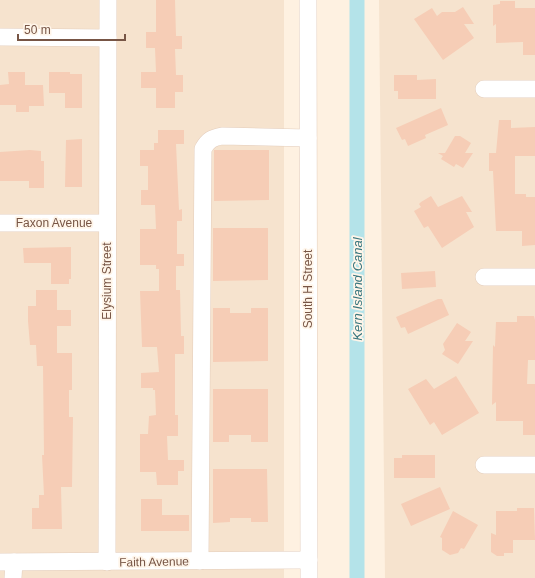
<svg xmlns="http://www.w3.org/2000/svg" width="535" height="578" viewBox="0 0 535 578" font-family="Helvetica,sans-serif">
	<rect width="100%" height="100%" fill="#fef1e1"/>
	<g fill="#f6e3ce">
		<rect x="0" y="0" width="284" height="578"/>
		<polygon points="379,0 535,0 535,578 385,578"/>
	</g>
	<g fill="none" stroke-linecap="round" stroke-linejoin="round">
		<polyline stroke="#b4e3e9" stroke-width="15" points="357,578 357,0"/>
	</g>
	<g fill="#f6cdb6">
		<polygon points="156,0 175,0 176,36 182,36 182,49 175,49 176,75 183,75 183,92 175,92 175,108 156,108 156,88 141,88 141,72 156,72 155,48 146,48 146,32 156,32"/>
		<polygon points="500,1 515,1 515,8 535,8 535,55 523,55 523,42 496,43 496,24 493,26 493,5 500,4"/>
		<polygon points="463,7 474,24 464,24 474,38 443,60 414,19 432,8 437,16 442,12 455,12"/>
		<polygon points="8,72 25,72 25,85 43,85 44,106 29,106 29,112 16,112 16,105 0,105 0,85 9,84"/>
		<polygon points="49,72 70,72 70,74 82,74 82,108 65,108 65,93 49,93"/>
		<polygon points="394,75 417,75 417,80 436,79 436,99 398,99 398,91 394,91"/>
		<polygon points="441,108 448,125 425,135 426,138 408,146 405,139 402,140 396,128"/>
		<polygon points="499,120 511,120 511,128 535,127 535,156 515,156 515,194 526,194 526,197 535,197 535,245 522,246 522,231 496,231 493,171 489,171 489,153 496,153"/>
		<polygon points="158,130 184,130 184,144 176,144 179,210 182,209 182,221 177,221 177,254 184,254 184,266 176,266 176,290 180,290 181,336 184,336 184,354 175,354 175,415 178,415 178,436 167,436 168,460 184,460 184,471 178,471 178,485 157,485 156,472 140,472 140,434 148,434 149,416 156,415 155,390 153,390 153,388 141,388 141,373 159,372 157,347 142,347 140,291 159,291 159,269 156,269 156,265 140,265 140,229 156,229 155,205 141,205 141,190 148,190 148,166 140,166 140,150 154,150 154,143 158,143"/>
		<polygon points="455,136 460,136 471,143 465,153 473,153 463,168 456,164 454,167 441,159 443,156 438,153 445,153"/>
		<polygon points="82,139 82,187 65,187 66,140"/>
		<polygon points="30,150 41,151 41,161 44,161 44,188 29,188 29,181 0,181 0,152"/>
		<polygon points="214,150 269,150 269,200 214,201"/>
		<polygon points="431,196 438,207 462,196 472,212 466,212 474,227 442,248 428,226 424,228 414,211 421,207 419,204 421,202"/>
		<polygon points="213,228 268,228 268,280 213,281"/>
		<polygon points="71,247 71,279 69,279 69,284 51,284 51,263 24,263 23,248"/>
		<polygon points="435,271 436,287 402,289 401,273"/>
		<polygon points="36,290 57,290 57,310 71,310 71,326 57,326 57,353 72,353 72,390 69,390 69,417 73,417 72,487 61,487 62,529 32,529 32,508 39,508 39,495 44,495 42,455 44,455 43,366 37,366 36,345 30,345 28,321 28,306 36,306"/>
		<polygon points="438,299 442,299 449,315 408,334 405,327 401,328 396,317"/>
		<polygon points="213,308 230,308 230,313 251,313 251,308 268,308 268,361 213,362"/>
		<polygon points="517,316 534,316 535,320 535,360 528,360 527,384 535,384 535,435 523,435 523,421 496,421 496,402 492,405 493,345 495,347 496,322 517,322"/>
		<polygon points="457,323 471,332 465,341 473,341 458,364 442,354 445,350 443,344"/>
		<polygon points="456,376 479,413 442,435 434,422 430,425 408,389 426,379 434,389"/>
		<polygon points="213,389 268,389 268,442 251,442 251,435 229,435 229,442 213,442"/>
		<polygon points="402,455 435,455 435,478 394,478 394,458 402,458"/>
		<polygon points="213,469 267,469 268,522 251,522 251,518 230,518 230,522 213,523"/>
		<polygon points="440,487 450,509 411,526 401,504"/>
		<polygon points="141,499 162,499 162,515 189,515 189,531 141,531"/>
		<polygon points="517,508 534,508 535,540 513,540 513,553 504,553 504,556 497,556 491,552 491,533 496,535 496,511 517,511"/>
		<polygon points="453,511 478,525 464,549 461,548 458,553 450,555 442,550 442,538 440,537"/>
	</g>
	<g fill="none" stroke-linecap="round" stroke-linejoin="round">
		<g stroke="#e3cdbc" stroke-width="18">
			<g id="minor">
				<polyline points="308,0 309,578"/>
				<polyline points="0,37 108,38"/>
				<polyline points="484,89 535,89"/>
				<polyline points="0,223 107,223"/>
				<polyline points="484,277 535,277"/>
				<polyline points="484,465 535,465"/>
				<path d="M200 561 203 149C208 140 212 138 222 136L308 138"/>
				<polyline points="0,562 309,560"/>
				<polyline points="107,562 108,0"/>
				<polyline points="13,578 14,562"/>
			</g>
		</g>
		<use href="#minor" stroke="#fff" stroke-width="17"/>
	</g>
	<g text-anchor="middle" stroke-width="3.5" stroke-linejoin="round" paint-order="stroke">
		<g font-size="12" fill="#775545" stroke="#fff5e9">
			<text x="54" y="227">Faxon Avenue</text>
			<text transform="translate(107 281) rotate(-90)" y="4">Elysium Street</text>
			<text transform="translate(308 289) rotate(-90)" y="4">South H Street</text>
			<text transform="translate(154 562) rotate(-1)" y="4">Faith Avenue</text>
		</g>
		<g font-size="13" font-style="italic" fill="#38767e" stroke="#fff5e9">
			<text transform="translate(357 289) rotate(-90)" y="5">Kern Island Canal</text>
		</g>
	</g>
	<path d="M18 34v6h107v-6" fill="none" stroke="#775545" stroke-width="2"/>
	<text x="24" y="34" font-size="12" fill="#775545" stroke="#fff5e9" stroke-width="3" paint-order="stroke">50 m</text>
</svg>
